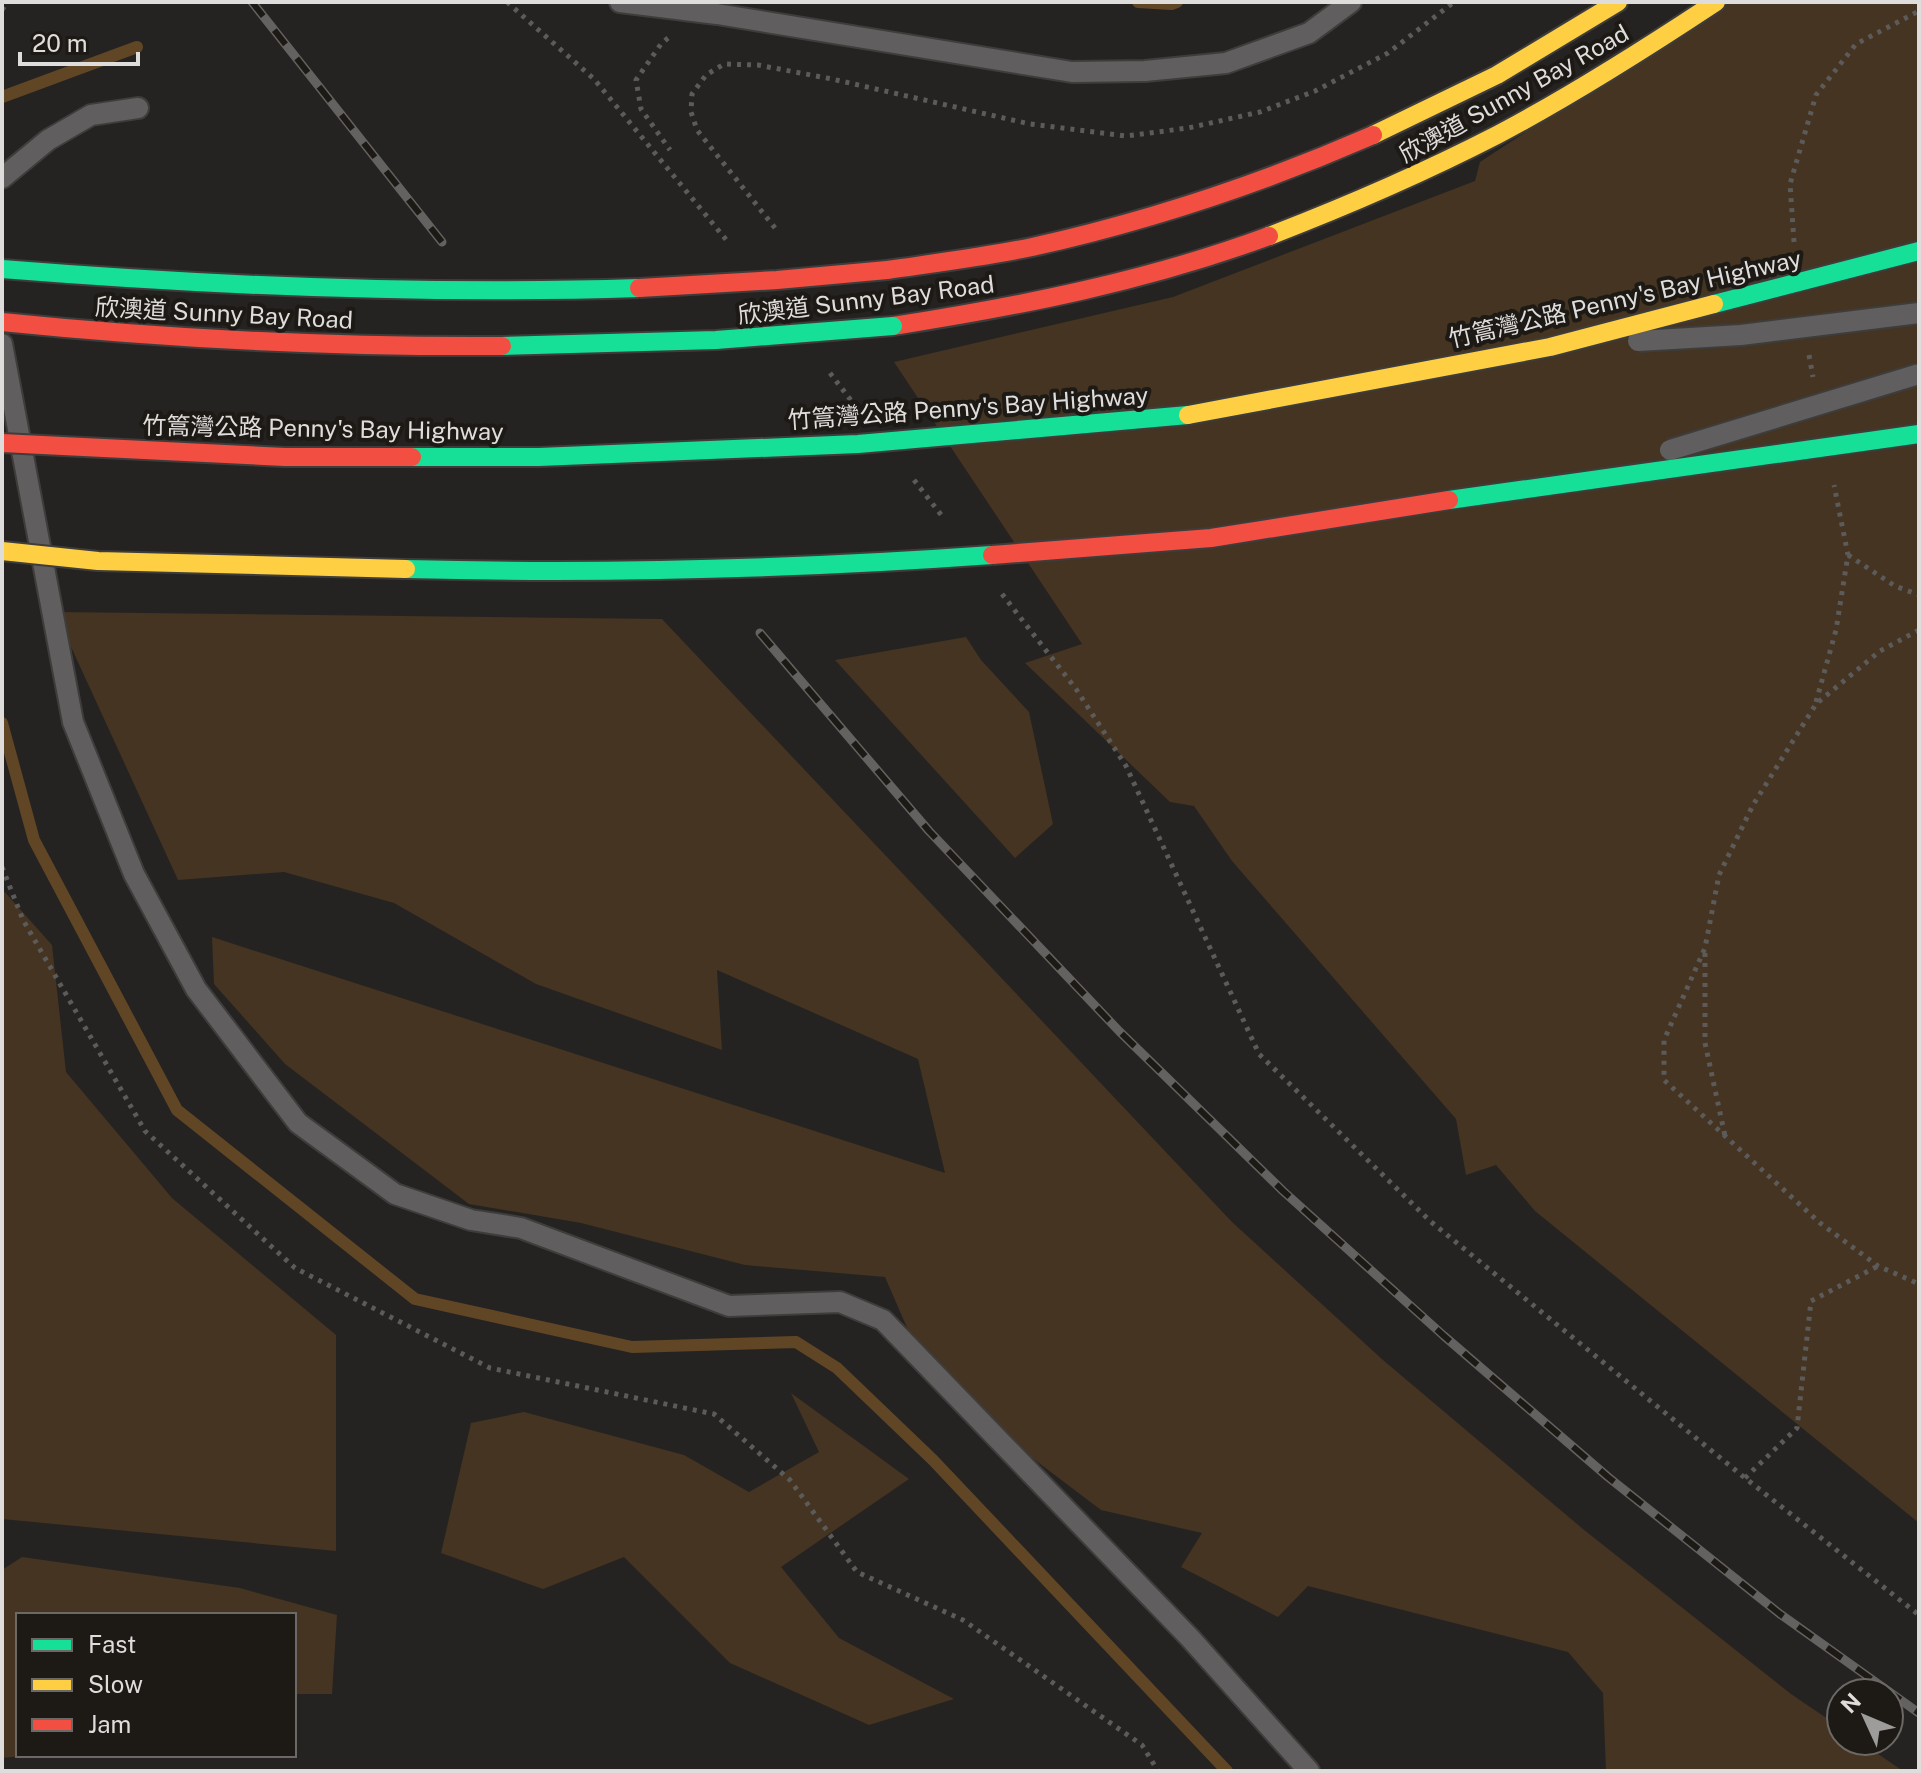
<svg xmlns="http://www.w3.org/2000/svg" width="1921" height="1773" viewBox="0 0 1921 1773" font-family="'Public Sans','Noto Sans TC',sans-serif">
	<rect width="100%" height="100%" fill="#252321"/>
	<g fill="#443421">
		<polygon points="1723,2 1919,2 1919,1523 1535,1211 1496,1165 1466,1175 1456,1119 1232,861 1194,806 1170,802 1025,663 1082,644 894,362 1173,297 1475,181 1480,162"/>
		<polygon points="55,612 662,619 1232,1222 1383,1360 1583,1529 1791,1694 1841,1728 1841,1741 1859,1741 1903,1771 1606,1771 1603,1693 1568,1652 1308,1586 1278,1617 1181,1567 1202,1533 1101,1510 1019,1448 908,1330 885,1277 745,1265 581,1223 469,1204 285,1064 214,984 212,937 945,1173 918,1059 717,970 722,1050 536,984 394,903 284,872 178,880"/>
		<polygon points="966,637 981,660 1029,712 1053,824 1015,858 835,660"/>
		<polygon points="2,889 52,945 66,1072 172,1198 336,1335 336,1551 2,1519"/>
		<polygon points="791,1393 909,1479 781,1567 839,1638 954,1699 869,1725 730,1663 624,1557 543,1589 441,1553 471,1423 524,1412 684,1455 749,1492 819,1452"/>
		<polygon points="22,1557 240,1588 337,1615 332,1694 294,1694 294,1615 18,1615 18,1755 32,1755 2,1758 2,1570"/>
	</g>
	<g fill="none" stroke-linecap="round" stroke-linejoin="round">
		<g stroke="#614626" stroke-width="12">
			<polyline points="1138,2 1172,4 1177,2"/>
			<polyline points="2,97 137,47"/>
			<polyline points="2,723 34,840 177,1110 415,1299 632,1347 796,1342 837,1368 933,1460 1227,1771"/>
		</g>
		<g stroke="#3e3d3c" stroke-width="24">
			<g id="lane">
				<polyline points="620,2 717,14 1072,72 1145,71 1226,63 1309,33 1351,2"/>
				<polyline points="2,178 48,140 91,115 138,108"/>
				<polyline points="2,344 73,722 134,874 196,989 298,1123 395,1194 471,1220 521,1228 729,1306 840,1302 883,1320 1190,1638 1309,1771"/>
			</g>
		</g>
		<g stroke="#3e3d3c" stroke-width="22">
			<g id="slow">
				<polyline points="1373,135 1497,75 1618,2"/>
				<path d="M1269 236C1347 206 1423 173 1497 135 1573 95 1645 49 1716 2"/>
			</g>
		</g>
		<g stroke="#3e3d3c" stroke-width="22">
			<g id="jam">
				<path d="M887 270C935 263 984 257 1032 247 1149 221 1263 183 1373 135"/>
				<path d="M893 326C1021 306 1147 281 1269 236"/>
			</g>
		</g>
		<g stroke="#5c5b5a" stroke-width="5" stroke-dasharray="4 6" stroke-linecap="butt">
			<polyline points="507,2 594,79 728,242"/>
			<polyline points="2,10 7,2"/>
			<polyline points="668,38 661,44 636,80 641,109 670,150"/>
			<polyline points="775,228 697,130 691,112 692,94 706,75 724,64 758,65 832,79 1030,124 1126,136 1188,128 1260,112 1315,91 1388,53 1454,2"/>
			<polyline points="1794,242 1790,184 1816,95 1856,44 1919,11"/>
			<polyline points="1809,355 1813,377"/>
			<polyline points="830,373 853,403"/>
			<polyline points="914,480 942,516"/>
			<polyline points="1848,555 1895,586 1919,595"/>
			<polyline points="1002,594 1076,689 1126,766 1259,1054 1430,1221 1745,1478 1919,1615"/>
			<polyline points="1919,630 1880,651 1816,704 1753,805 1719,875 1705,948 1664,1040 1664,1080 1820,1223 1878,1266 1919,1284"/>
			<polyline points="1816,702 1836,630 1848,555 1834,485"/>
			<polyline points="2,867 23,920 145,1131 295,1268 490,1368 714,1414 790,1480 857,1572 963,1620 1142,1745 1158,1771"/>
			<polyline points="1705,953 1705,1043 1725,1136"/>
			<polyline points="1745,1478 1797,1428 1811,1301 1878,1266"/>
		</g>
		<use href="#lane" stroke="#605e5e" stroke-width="20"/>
		<use href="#slow" stroke="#ffcf43" stroke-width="18"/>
		<use href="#jam" stroke="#f24e42" stroke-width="18"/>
		<g stroke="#636261" stroke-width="9">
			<g id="rail">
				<polyline points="252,2 442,242"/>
				<polyline points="760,633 929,831 1119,1031 1283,1191 1444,1336 1608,1477 1780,1614 1919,1713"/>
			</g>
		</g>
		<use href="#rail" stroke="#1d1a16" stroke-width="6" stroke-dasharray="18" stroke-linecap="butt"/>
		<g stroke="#3e3d3c" stroke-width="24" stroke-linecap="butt">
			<g id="lane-bridge">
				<polyline points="1638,341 1741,335 1919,313"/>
				<polyline points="1670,450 1919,374"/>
			</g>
		</g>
		<g stroke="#3e3d3c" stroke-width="22" stroke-linecap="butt">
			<g id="fast-bridge">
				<path d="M2 269C214 286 426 295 639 288"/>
				<polyline points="1714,304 1919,251"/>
				<polyline points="502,346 716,340 893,326"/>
				<polyline points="412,457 539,457 858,444 1188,415"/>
				<polyline points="1449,500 1919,434"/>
				<path d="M406 569C602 574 797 569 992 555"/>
			</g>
		</g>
		<g stroke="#3e3d3c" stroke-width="22" stroke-linecap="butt">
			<g id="slow-bridge">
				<polyline points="1188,415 1550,347 1714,304"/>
				<polyline points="2,551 98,561 406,569"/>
			</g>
		</g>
		<g stroke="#3e3d3c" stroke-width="22" stroke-linecap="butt">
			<g id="jam-bridge">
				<polyline points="639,288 777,280 887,270"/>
				<path d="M2 322C168 339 335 347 502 346"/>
				<polyline points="2,443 285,457 412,457"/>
				<polyline points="992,555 1211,538 1449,500"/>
			</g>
		</g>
		<use href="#lane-bridge" stroke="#605e5e" stroke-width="20"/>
		<use href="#fast-bridge" stroke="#16e098" stroke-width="18"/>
		<use href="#slow-bridge" stroke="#ffcf43" stroke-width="18"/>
		<use href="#jam-bridge" stroke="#f24e42" stroke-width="18"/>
	</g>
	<g text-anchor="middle" stroke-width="8" stroke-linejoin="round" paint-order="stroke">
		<g font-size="24" fill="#dfdddb" stroke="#1d1a16">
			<text transform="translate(1514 94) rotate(-29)" y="8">欣澳道 Sunny Bay Road</text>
			<text transform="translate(1625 299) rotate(-13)" y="8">竹篙灣公路 Penny's Bay Highway</text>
			<text transform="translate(866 300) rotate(-7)" y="8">欣澳道 Sunny Bay Road</text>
			<text transform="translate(224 314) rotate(3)" y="8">欣澳道 Sunny Bay Road</text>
			<text transform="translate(968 408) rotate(-4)" y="8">竹篙灣公路 Penny's Bay Highway</text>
			<text transform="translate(323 429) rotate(1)" y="8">竹篙灣公路 Penny's Bay Highway</text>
		</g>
	</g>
	<rect width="1921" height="1773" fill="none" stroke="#dfdddb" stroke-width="8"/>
	<rect x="16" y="1613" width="280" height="144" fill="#1d1a16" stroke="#6b6865" stroke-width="2"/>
	<rect x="32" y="1639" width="40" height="12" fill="#16e098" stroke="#6b6865" stroke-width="2"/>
	<text x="88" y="1653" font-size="24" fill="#dfdddb">Fast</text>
	<rect x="32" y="1679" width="40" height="12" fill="#ffcf43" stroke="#6b6865" stroke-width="2"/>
	<text x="88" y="1693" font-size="24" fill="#dfdddb">Slow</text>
	<rect x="32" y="1719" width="40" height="12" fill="#f24e42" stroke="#6b6865" stroke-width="2"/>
	<text x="88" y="1733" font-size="24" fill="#dfdddb">Jam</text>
	<g transform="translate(1865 1717) rotate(314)"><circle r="38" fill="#1d1a16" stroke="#6b6865" stroke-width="2"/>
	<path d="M0-6L14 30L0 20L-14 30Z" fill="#9e9c9a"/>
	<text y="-12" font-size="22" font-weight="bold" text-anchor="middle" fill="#dfdddb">N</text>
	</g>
	<path d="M20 52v12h118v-12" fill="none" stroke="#dfdddb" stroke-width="4"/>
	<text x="32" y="52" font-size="24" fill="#dfdddb" stroke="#1d1a16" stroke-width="6" paint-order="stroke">20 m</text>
</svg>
